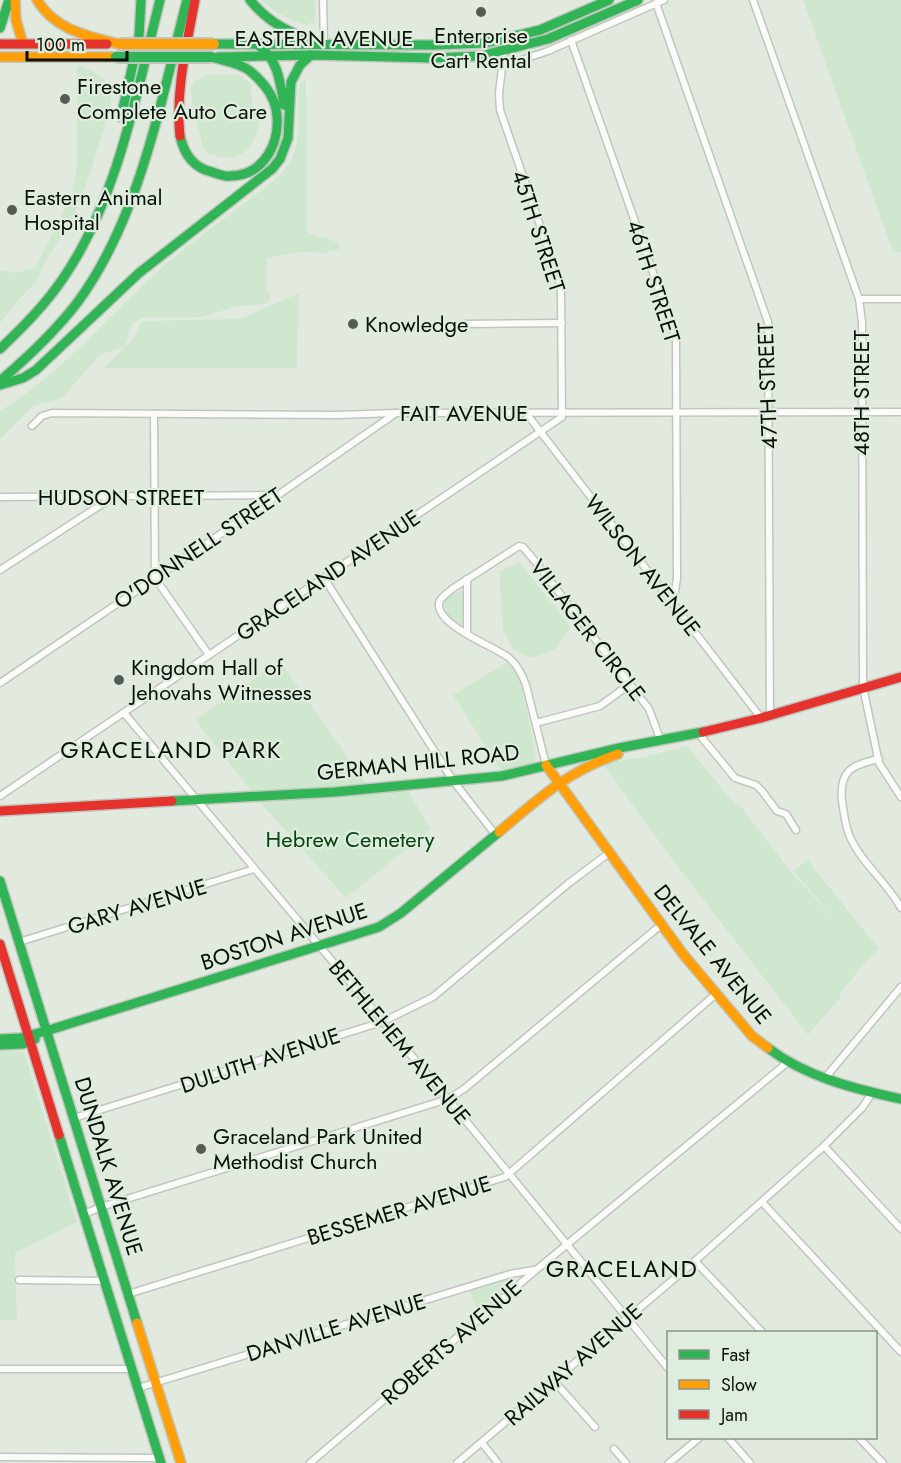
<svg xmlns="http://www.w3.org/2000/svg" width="901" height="1463" viewBox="0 0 901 1463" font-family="Jost,sans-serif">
	<rect width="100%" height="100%" fill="#e2eae0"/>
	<g fill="#d0e7cf">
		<path d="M261 0H315V24L311 22 308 25C292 22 273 11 261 0Z"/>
		<polygon points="803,0 901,0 901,252 893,252"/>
		<polygon points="77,66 93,71 106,81 111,89 111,105 88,179 72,221 47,258 36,282 20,298 0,323 0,270 15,273 35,268 71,197 77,168"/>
		<path d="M211 74 238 75 251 83 252 104 261 114C255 149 245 165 207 154L202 144 194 112 190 88 196 80Z"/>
		<path d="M306 78 307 232C317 237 334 238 340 245L339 249 324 253 302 252 267 258 266 286 270 296 269 301 265 304 234 307 202 317 141 318 132 324 126 345 121 348 101 354 62 398 33 406 0 439V411C64 372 111 312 167 263 193 241 220 222 247 201 260 191 275 181 285 169 305 145 296 113 299 85Z"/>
		<polygon points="299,293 297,368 104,368 133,339 142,321 240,319"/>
		<polygon points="519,562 571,627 554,650 530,658 512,648 503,629 499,571"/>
		<path d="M461 590 463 593 464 622 461 624H457C450 617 442 610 445 600Z"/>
		<polygon points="280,661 368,786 253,793 195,720"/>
		<polygon points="509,661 521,679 536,758 533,764 502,772 453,695"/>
		<polygon points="687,746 735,804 738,803 792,873 847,933 793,871 809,859 813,867 879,949 870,957 839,995 841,997 808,1035 672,859 602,763 644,757"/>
		<polygon points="408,791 431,829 346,898 260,802"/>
		<polygon points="0,1050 24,1052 77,1222 15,1253 17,1320 0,1320"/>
		<polygon points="509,1278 514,1280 514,1285 479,1315 470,1290"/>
	</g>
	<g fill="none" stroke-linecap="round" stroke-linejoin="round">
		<g stroke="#c0c6be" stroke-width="9">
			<g id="street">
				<polyline points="323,0 324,44"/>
				<polyline points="753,0 859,299 862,322 863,687 879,763 901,797"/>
				<polyline points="656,3 768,322 770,715"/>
				<polyline points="571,40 676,338 677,578 673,604"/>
				<polyline points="503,66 548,51 664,0"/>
				<polyline points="859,299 901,299"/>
				<polyline points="465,324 562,323"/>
				<polyline points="526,413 761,718"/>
				<polyline points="154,414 155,578 209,655"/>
				<polyline points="32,426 42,416 52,413 337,415 396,413 901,412"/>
				<polyline points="0,497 278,495"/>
				<polyline points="0,570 113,497"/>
				<polyline points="324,578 454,782 495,834"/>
				<polyline points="467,579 467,634"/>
				<polyline points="0,683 278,495 396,413"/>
				<polyline points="124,713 448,1099 668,1368"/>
				<polyline points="536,723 600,706 630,684"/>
				<polyline points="698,733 735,778 756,785 762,791 777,811 786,814 796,830"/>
				<path d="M879 759C852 765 839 770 842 801 844 813 845 826 850 837 862 864 887 882 901 908"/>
				<path d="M546 765 526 685C522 674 517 664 508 657 493 646 436 625 439 603 440 597 448 593 452 589L519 546 523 547 534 560 649 709 661 741"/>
				<polyline points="0,796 562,417 561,291 559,280 500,110 499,93 504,51"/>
				<polyline points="19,942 254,869"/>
				<polyline points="825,1078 901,987"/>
				<polyline points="74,1118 382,1022 433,997 569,883 609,853"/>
				<polyline points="824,1146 901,1229"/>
				<polyline points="762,1202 901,1352"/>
				<polyline points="84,1214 101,1207 448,1099 464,1089 662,924"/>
				<polyline points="695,1261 762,1332"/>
				<polyline points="19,1280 105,1281"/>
				<polyline points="128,1294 505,1177 716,994"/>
				<polyline points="0,1369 132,1369"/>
				<polyline points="554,1381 595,1427"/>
				<polyline points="138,1388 510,1274 534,1270"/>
				<polyline points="728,1438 750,1463"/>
				<polyline points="859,1438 883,1463"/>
				<polyline points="482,1443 498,1463"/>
				<polyline points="614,1449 626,1463"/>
				<polyline points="0,1457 159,1458"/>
				<polyline points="310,1463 536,1270 788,1062"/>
				<polyline points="457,1463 695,1261 824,1146 862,1108 872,1093"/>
				<polyline points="669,1463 699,1438"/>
			</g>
		</g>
		<g stroke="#c0c6be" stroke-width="12">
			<g id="fast">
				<path d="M250 0C270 25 294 35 324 44"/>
				<polyline points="0,28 9,0"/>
				<polyline points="214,44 435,45 485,43 540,30 609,0"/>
				<path d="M257 44C278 59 280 81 284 105"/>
				<polyline points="218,57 311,55 433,58 480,56 548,39 638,0"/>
				<polyline points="121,117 139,37 141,0"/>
				<path d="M180 136C184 154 194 168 212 172 218 174 225 177 230 176 265 176 282 140 276 109 273 94 262 81 250 71 240 63 224 61 211 57"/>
				<path d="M0 349C24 326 46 304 64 277 118 198 137 91 160 0"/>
				<path d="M0 381C28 357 54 333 77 303 140 218 161 100 187 0"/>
				<polyline points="0,385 23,378 36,370 139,273 272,169 280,159 288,138 291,82 300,65 311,55"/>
				<polyline points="172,801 335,792 502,776 619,748 703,732"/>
				<polyline points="0,881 137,1323"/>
				<polyline points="0,1039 20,1038 46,1031 379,927 401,913 499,832"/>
				<polyline points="0,1045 23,1044 35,1039"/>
				<path d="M768 1048C806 1077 855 1089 901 1099"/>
				<polyline points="59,1135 161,1463"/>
			</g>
		</g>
		<g stroke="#c0c6be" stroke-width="12">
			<g id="slow">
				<polyline points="15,0 16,20 23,44"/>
				<path d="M37 0C55 30 87 36 119 44"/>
				<polyline points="0,57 116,57"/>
				<polyline points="546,765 683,954 752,1036 768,1048"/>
				<path d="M499 832C538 799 568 771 618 754"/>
				<polyline points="137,1323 181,1463"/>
			</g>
		</g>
		<g stroke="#c0c6be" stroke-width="12">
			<g id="jam">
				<polyline points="0,44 107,44"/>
				<path d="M180 136C175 91 187 45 195 0"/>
				<polyline points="703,732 761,718 901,677"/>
				<polyline points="0,811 172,801"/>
				<polyline points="0,944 59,1135"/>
			</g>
		</g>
		<use href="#street" stroke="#fbfcfa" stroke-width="6"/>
		<use href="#fast" stroke="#30b455" stroke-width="9"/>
		<use href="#slow" stroke="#ff9f0a" stroke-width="9"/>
		<use href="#jam" stroke="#e5322d" stroke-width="9"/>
		<g stroke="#c0c6be" stroke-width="14" stroke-linecap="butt">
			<polyline id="fast-bridge" points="116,57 211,57"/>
		</g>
		<g stroke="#c0c6be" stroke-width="14" stroke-linecap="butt">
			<polyline id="slow-bridge" points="119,44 214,44"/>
		</g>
		<use href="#fast-bridge" stroke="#30b455" stroke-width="10"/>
		<use href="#slow-bridge" stroke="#ff9f0a" stroke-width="10"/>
	</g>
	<g fill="#565c55" stroke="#deeddd" stroke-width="2">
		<circle cx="481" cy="12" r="6"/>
		<circle cx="65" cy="99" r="6"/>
		<circle cx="12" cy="210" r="6"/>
		<circle cx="353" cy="324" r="6"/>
		<circle cx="119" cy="680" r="6"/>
		<circle cx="201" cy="1149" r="6"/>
	</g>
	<g text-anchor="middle" stroke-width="4.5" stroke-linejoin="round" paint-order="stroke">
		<g font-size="22" fill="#0a100a" stroke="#deeddd" text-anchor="start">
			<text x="481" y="43" text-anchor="middle">Enterprise<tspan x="481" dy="25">Cart Rental</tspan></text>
			<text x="77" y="94">Firestone<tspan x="77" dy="25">Complete Auto Care</tspan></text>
			<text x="24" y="205">Eastern Animal<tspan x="24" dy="25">Hospital</tspan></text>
			<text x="365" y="332">Knowledge</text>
			<text x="131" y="675">Kingdom Hall of<tspan x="131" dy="25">Jehovahs Witnesses</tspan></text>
			<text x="213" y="1144">Graceland Park United<tspan x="213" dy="25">Methodist Church</tspan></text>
		</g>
		<g font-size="22" fill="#0a100a" stroke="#deeddd">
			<text x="324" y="46">EASTERN AVENUE</text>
			<text transform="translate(539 231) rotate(72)" y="8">45TH STREET</text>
			<text transform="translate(654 281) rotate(72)" y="8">46TH STREET</text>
			<text transform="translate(767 386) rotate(-92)" y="8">47TH STREET</text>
			<text transform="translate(861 393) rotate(-90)" y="8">48TH STREET</text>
			<text x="464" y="421">FAIT AVENUE</text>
			<text x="121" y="505">HUDSON STREET</text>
			<text transform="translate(198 548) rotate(-34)" y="8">O'DONNELL STREET</text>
			<text transform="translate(643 565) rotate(52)" y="8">WILSON AVENUE</text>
			<text transform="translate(328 575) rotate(-34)" y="8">GRACELAND AVENUE</text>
			<text transform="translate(588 630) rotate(52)" y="8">VILLAGER CIRCLE</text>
			<text transform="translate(418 762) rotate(-6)" y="8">GERMAN HILL ROAD</text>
			<text transform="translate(137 906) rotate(-17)" y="8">GARY AVENUE</text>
			<text transform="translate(284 936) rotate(-18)" y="8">BOSTON AVENUE</text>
			<text transform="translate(713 954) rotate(51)" y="8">DELVALE AVENUE</text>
			<text transform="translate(400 1042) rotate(50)" y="8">BETHLEHEM AVENUE</text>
			<text transform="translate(260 1060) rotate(-18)" y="8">DULUTH AVENUE</text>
			<text transform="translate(109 1166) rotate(73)" y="8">DUNDALK AVENUE</text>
			<text transform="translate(399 1210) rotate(-17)" y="8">BESSEMER AVENUE</text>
			<text transform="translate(336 1327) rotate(-17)" y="8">DANVILLE AVENUE</text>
			<text transform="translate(451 1342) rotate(-41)" y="8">ROBERTS AVENUE</text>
			<text transform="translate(573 1364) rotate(-41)" y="8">RAILWAY AVENUE</text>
		</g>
		<g font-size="22" fill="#06440f" stroke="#deeddd">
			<text x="350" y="847">Hebrew Cemetery</text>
		</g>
		<g font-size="24" letter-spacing="1.5" fill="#0a100a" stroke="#deeddd">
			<text x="171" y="758">GRACELAND PARK</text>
			<text x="622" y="1277">GRACELAND</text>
		</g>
	</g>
	<rect x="667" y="1331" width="210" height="108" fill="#deeddd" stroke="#899589" stroke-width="1.5"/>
	<rect x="679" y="1350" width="30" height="9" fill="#30b455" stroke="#899589" stroke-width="1.5"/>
	<text x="721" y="1361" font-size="18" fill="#0a100a">Fast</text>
	<rect x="679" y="1380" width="30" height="9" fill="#ff9f0a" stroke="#899589" stroke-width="1.5"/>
	<text x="721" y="1391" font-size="18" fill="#0a100a">Slow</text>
	<rect x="679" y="1410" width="30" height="9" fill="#e5322d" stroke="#899589" stroke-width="1.5"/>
	<text x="721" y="1421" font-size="18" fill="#0a100a">Jam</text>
	<path d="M27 51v9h100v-9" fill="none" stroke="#0a100a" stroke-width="3"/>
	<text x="36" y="51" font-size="18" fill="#0a100a" stroke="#deeddd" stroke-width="4.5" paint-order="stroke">100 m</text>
</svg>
